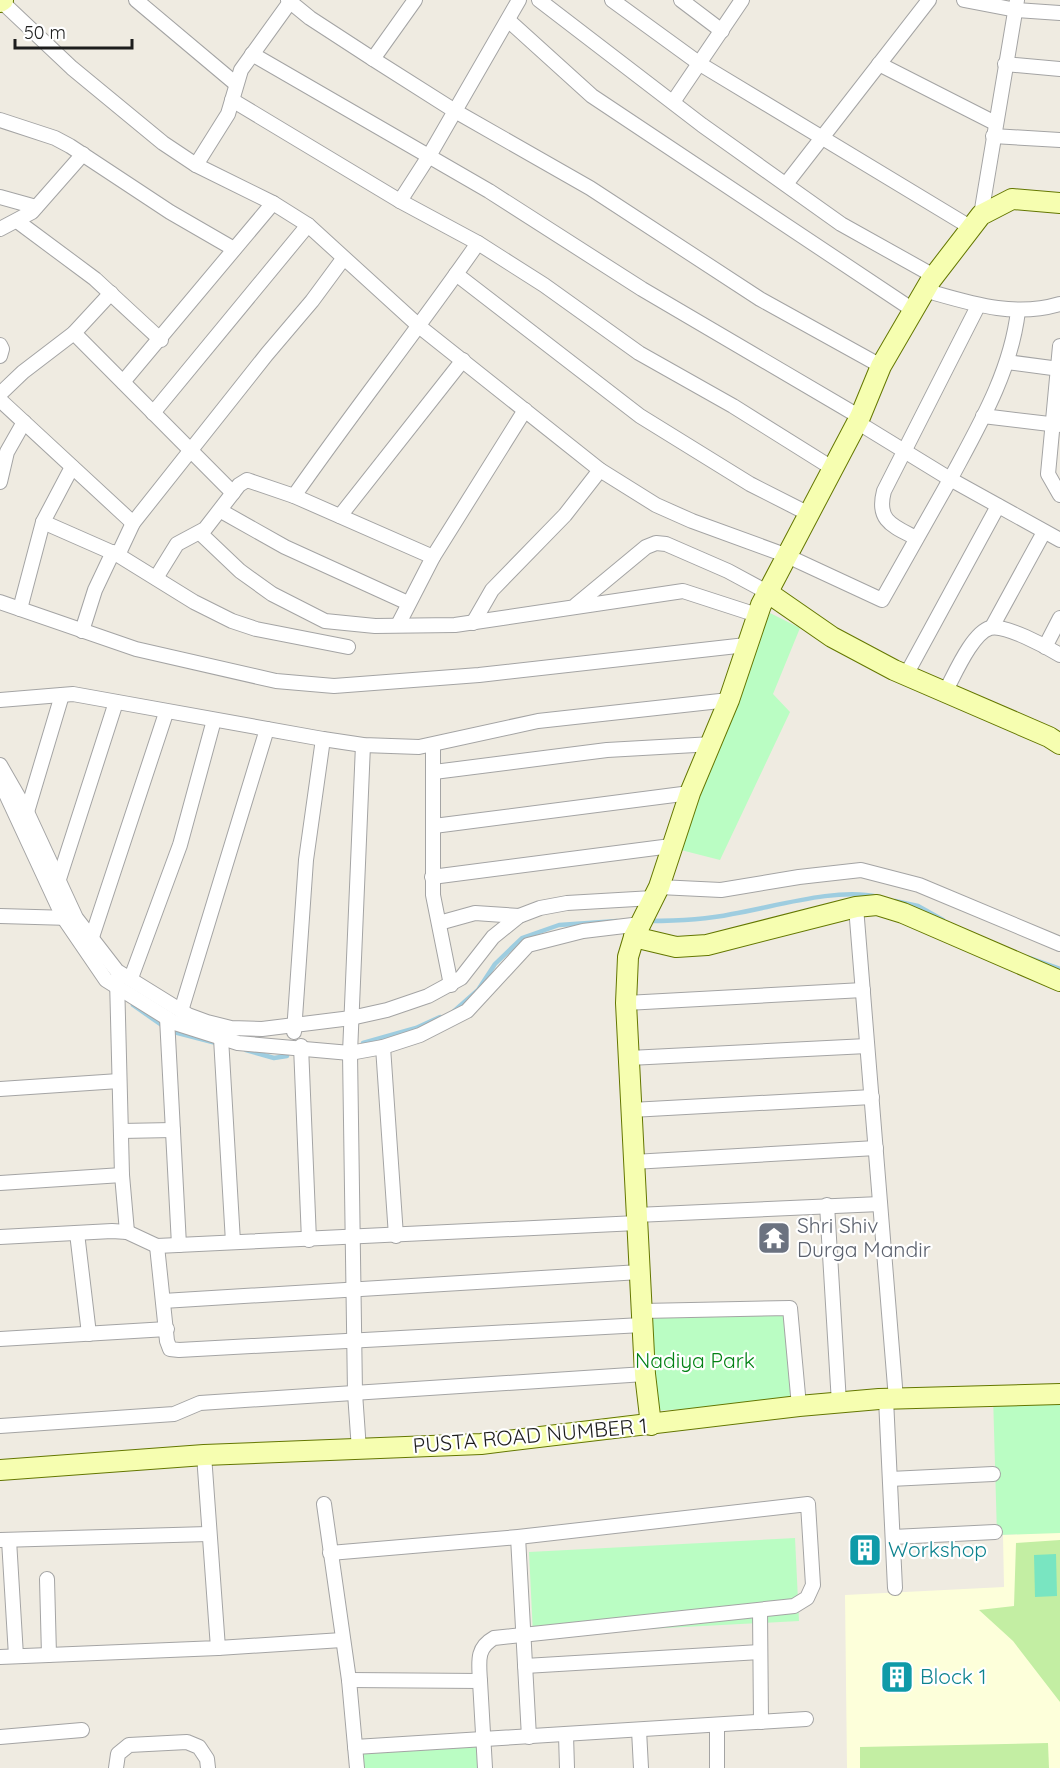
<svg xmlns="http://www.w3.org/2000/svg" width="1060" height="1768" viewBox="0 0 1060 1768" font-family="Quicksand,sans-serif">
	<rect width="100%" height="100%" fill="#efebe1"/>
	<polygon fill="#fdffda" points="1060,1532 1060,1768 847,1768 845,1595 1004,1587 1003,1535"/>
	<g fill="#c3eea3">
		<polygon points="1060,1540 1060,1702 1013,1641 979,1610 1014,1606 1016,1543"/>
		<polygon points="1048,1743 1049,1768 860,1768 860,1747"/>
	</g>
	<g fill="#bafdc3">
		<polygon points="770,613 800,628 773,694 790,712 720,860 677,849"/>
		<polygon points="642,1311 792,1314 795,1403 650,1411"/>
		<polygon points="993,1395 1060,1395 1060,1533 997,1535"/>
		<polygon points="795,1538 799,1621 533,1635 529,1552"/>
		<polygon points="475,1741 479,1768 357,1768 355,1747"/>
	</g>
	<polygon fill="#79e5c1" points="1056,1554 1057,1596 1035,1597 1034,1555"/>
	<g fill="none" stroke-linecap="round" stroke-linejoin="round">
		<g stroke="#9ecde0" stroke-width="4.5">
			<polyline points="895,901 918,906 943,920"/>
			<path d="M649 921C677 921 704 920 732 914 774 907 837 887 878 897"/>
			<polyline points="1027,957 1060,969"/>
			<polyline points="133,1005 163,1026"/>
			<polyline points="453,1012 478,990 495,964 522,938 559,925 617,921"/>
			<polyline points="170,1031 220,1044"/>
			<polyline points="363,1043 416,1028 440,1017"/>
			<polyline points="246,1050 274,1058 287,1056"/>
		</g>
		<g stroke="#a4a4a4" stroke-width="16">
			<g id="street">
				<path d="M0 0 72 68 163 143 196 165 273 203 308 225 420 327 600 470 656 505 692 521 785 555 882 600C905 559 929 517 952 476 980 424 1011 371 1018 311"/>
				<polyline points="136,0 236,84"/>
				<polyline points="288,0 310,18 373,59 455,111 590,188 760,299 881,366"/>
				<polyline points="539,0 702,125 841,224 934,276"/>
				<polyline points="612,0 700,64 970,227"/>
				<polyline points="681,0 722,31"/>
				<polyline points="964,0 1016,10 1060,13"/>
				<polyline points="508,20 592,96 913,310"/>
				<polyline points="252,54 489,191 642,289 860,417"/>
				<polyline points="373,59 415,0"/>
				<polyline points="879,64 995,123"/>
				<polyline points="1005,64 1060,69"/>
				<polyline points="232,100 400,201 478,243 544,285 639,353 733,406 832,468"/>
				<polyline points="673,102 742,0"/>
				<polyline points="0,120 55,138 70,146 170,212 234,249"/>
				<polyline points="993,136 1060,140"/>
				<polyline points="196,165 228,114 241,70 290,2"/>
				<polyline points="786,184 929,0"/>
				<polyline points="0,197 36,207"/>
				<polyline points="400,201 429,156 519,0"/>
				<polyline points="981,215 1017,0"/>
				<polyline points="17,221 95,279 161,340"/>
				<polyline points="0,229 32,212 83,154"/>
				<polyline points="456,274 640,416 750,484 809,514"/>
				<path d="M924 290C970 303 1013 318 1060 304"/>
				<polyline points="74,333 233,493"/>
				<polyline points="0,345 2,349 0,356"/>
				<polyline points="1060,346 1048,474 1060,495"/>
				<polyline points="1007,362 1060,369"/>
				<polyline points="123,382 273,203"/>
				<polyline points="0,394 23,372 74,333 111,293"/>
				<polyline points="0,400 133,523"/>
				<polyline points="153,413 308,225"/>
				<polyline points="983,416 1058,425"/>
				<polyline points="857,422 950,479 1060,540"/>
				<polyline points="0,482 7,452 24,422"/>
				<path d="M294 496C354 410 419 328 478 243"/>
				<polyline points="221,511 285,547 408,603"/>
				<polyline points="340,516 463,360"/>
				<polyline points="43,522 118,555 194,602 232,621 256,629 348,647"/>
				<polyline points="200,533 240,571 272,594 325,621 375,626 455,625 683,591 757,615"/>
				<path d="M916 538C893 526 876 521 884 491L978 306"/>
				<polyline points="118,555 133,523 267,354 312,301 343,259"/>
				<polyline points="156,578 177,544 205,529 239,485 247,480 294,496 433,557"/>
				<polyline points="0,602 136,649 276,681 334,686 479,675 746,645"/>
				<polyline points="576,605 646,547 656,543 666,544 728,571 767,592"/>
				<polyline points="20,609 43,522 72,467"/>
				<polyline points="473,623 492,590 565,515 600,470"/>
				<polyline points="398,625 433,557 525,410"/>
				<polyline points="992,627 1044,532"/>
				<polyline points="82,631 95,590 113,552"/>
				<polyline points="1045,647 1060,618"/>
				<polyline points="906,675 998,506"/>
				<path d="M945 692C954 676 972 633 990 628 1005 624 1047 647 1060 655"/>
				<polyline points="0,700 73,694 323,739 363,745 419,747 538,721 729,700"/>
				<polyline points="433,745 433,895 451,985"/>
				<polyline points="0,765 27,812 76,918 117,971 188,1015 207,1022 231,1028 262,1029 351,1018 387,1010 428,996 461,978 493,937 519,916 540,908 567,903 653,898"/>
				<polyline points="434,772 607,750 713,744"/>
				<polyline points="0,781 63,917 106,980 175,1023 238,1043 350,1053 383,1047 420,1035 467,1011 528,945 583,931 641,924"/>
				<polyline points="27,812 62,695"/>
				<polyline points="434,826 690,793"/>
				<polyline points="432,877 671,846"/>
				<polyline points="59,879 116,702"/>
				<polyline points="659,887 721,890 799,877 861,870 919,885 1060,944"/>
				<polyline points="856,907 896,1399"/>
				<polyline points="0,916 70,918"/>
				<polyline points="439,923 475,913 519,916"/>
				<polyline points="91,940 166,713"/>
				<polyline points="131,978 180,845 214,720"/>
				<polyline points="117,979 122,1175 127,1232"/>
				<polyline points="626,1003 863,990"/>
				<polyline points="181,1011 267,729"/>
				<polyline points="167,1018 179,1245"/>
				<polyline points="294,1032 306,860 323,739"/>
				<polyline points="221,1038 233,1242"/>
				<polyline points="301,1046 309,1240"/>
				<polyline points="383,1047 396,1236"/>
				<polyline points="629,1058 867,1046"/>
				<polyline points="0,1089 119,1081"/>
				<polyline points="631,1110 872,1097"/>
				<polyline points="121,1131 173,1130"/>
				<polyline points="633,1162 876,1148"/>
				<polyline points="0,1183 122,1175"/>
				<polyline points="827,1205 839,1403"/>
				<polyline points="636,1215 880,1204"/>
				<polyline points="77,1233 89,1334"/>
				<polyline points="0,1237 112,1231 127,1232 157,1246 637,1223"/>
				<polyline points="157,1246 167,1341 170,1349 179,1350 642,1325"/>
				<polyline points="163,1301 640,1272"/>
				<polyline points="642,1311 790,1308 799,1406"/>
				<polyline points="0,1339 167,1329"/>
				<polyline points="886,1399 895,1588"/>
				<polyline points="0,1426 174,1414 200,1403 645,1374"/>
				<polyline points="359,1450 355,1393 350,1053 363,745"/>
				<polyline points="890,1479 993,1474"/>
				<polyline points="324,1504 349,1680 357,1768"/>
				<polyline points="518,1537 529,1737"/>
				<polyline points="893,1537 995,1532"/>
				<polyline points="0,1540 208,1534"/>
				<polyline points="9,1540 16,1656"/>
				<path d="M330 1553 518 1537 808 1504 813 1585 807 1598 794 1606 494 1638C476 1648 479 1662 480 1681"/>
				<polyline points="47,1579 49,1655"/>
				<polyline points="760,1610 761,1722"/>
				<polyline points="218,1648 342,1640"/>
				<polyline points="0,1657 218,1648 204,1455"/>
				<polyline points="525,1666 760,1652"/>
				<polyline points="349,1680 480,1681 485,1768"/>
				<polyline points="717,1725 717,1768"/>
				<polyline points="639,1730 641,1768"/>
				<polyline points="566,1735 567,1768"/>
				<polyline points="0,1737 82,1730"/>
				<polyline points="355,1747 806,1719"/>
				<polyline points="116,1768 118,1754 129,1745 187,1742 199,1747 207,1759 208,1768"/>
			</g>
		</g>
		<g stroke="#647700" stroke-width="22">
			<g id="secondary">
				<polyline points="0,2 3,0"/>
				<polyline points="767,592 832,637 894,670 1049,737 1060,744"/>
				<polyline points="634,937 676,947 707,945 856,907 877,905 903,913 1060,981"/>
				<polyline points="651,1425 645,1374 626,1003 628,957 634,937 659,887 690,793 729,700 761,605 860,417 881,366 931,280 981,215 1012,199 1060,203"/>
				<polyline points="0,1470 204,1455 481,1444 799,1406 879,1399 1060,1394"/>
			</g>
		</g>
		<use href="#street" stroke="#fff" stroke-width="14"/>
		<use href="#secondary" stroke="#f6feb0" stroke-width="20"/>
	</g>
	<defs>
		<g id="temple-square" transform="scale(1.725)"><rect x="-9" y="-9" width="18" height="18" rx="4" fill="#6b7280" stroke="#fff"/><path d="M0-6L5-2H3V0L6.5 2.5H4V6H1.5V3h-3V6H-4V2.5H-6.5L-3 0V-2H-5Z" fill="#fff"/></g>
		<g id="building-square" transform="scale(1.725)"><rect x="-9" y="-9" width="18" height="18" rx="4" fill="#0f9aa8" stroke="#fff"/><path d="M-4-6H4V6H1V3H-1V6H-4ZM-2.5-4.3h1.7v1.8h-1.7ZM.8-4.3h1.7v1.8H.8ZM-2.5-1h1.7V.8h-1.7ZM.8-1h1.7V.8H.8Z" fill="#fff"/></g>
	</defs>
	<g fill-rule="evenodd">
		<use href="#temple-square" x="774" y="1238"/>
		<use href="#building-square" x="865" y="1550"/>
		<use href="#building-square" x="897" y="1677"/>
	</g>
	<g text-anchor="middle" stroke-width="4.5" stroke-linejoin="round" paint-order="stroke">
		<g font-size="21" fill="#5b616d" stroke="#fff" text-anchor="start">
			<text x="797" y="1233">Shri Shiv<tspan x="797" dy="24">Durga Mandir</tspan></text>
		</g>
		<g font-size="21" fill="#038215" stroke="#fff">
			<text x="695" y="1368">Nadiya Park</text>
		</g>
		<g font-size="21" fill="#1d1d1d" stroke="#fff">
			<text transform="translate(530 1436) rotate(-5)" y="7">PUSTA ROAD NUMBER 1</text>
		</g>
		<g font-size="21" fill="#0d838f" stroke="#fff" text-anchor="start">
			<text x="888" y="1557">Workshop</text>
			<text x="920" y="1684">Block 1</text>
		</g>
	</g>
	<path d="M15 39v9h117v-9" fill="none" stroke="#1d1d1d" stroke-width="3"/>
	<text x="24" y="39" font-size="18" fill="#1d1d1d" stroke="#ffffff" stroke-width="4.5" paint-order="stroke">50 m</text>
</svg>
